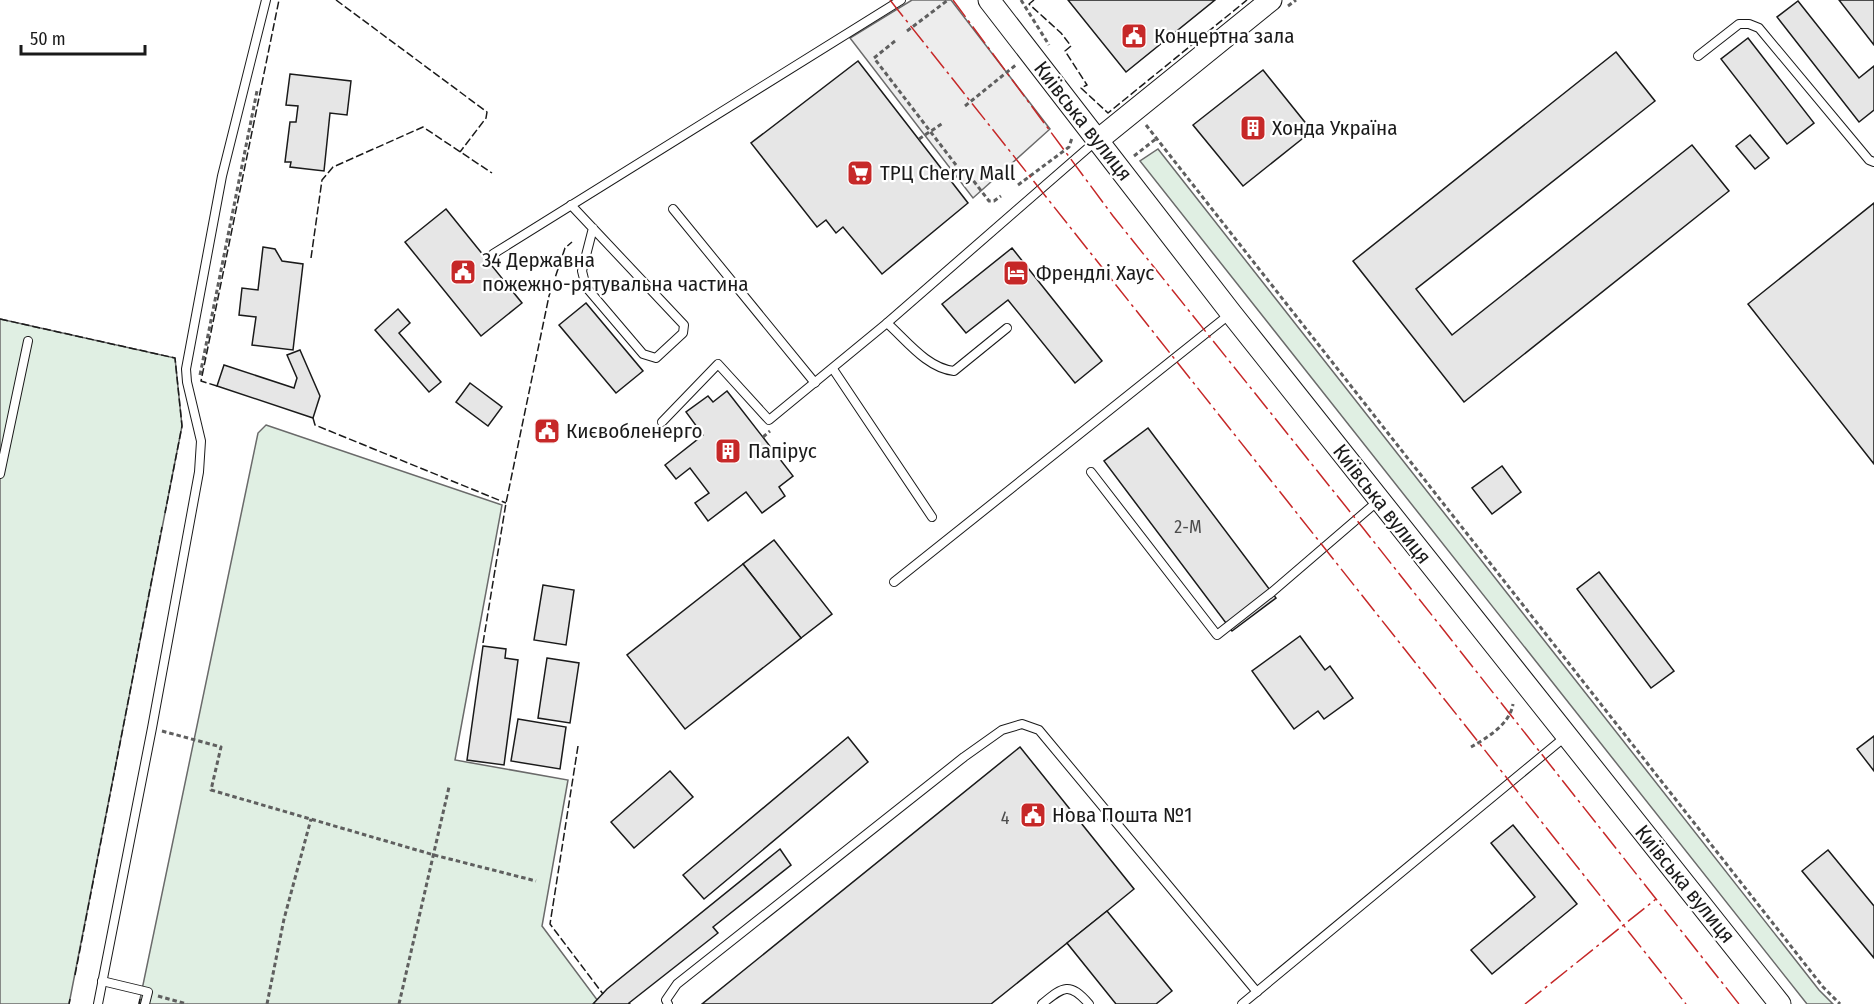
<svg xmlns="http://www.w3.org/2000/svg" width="1874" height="1004" viewBox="0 0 1874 1004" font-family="'Fira Sans Condensed',sans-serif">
	<rect width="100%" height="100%" fill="#fff"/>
	<g fill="#e0efe3" stroke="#6a6a6a" stroke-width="1.5">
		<polygon points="1158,149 1819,990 1833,1004 1807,1004 1140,161"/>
		<polygon points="0,319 175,358 182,426 69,1004 0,1004"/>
		<polygon points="266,425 502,505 455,760 568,780 542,926 598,1001 593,1004 139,1004 258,433"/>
	</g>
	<polygon fill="#ededed" stroke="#6a6a6a" stroke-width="1.5" points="912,0 951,0 1050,129 973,198 850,38"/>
	<g fill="#e6e6e6" stroke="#1a1a1a" stroke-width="1.5">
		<polygon points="1068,0 1215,0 1126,72"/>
		<polygon points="1839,0 1874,0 1874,45"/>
		<polygon points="1798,1 1859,78 1874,66 1874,110 1859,122 1777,17"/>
		<polygon points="1748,38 1814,123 1787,144 1721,59"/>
		<polygon points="1616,52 1655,101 1416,289 1452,335 1692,145 1729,191 1464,402 1353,261"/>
		<polygon points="858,61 968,203 882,274 843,227 836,233 826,220 817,227 751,143"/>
		<polygon points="1263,70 1312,131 1243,186 1193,125"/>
		<polygon points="290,74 351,81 347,115 330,113 324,171 290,167 291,162 285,162 290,122 296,122 298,106 286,105"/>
		<polygon points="1750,135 1769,158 1755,169 1736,146"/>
		<polygon points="1874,203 1874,464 1748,304"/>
		<polygon points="446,209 522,303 481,336 405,242"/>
		<polygon points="263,247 275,249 282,261 303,264 293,350 252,345 256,317 239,315 242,288 258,290"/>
		<polygon points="1012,248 1102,361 1075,383 1008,300 966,333 942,304"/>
		<polygon points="586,303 643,371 616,393 559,325"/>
		<polygon points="398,309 410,323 399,333 441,382 429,392 375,330"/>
		<polygon points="300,350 320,396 313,418 217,386 224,365 294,388 297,378 287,355"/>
		<polygon points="470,383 502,407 488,426 456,402"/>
		<polygon points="727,391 793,476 779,487 785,496 762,513 746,492 708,521 695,503 709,493 690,468 676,479 665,465 703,435 686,412 708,396 713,402"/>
		<polygon points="1148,428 1276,598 1232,631 1104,461"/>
		<polygon points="1502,466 1521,492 1492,514 1472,488"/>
		<polygon points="774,540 832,614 801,638 743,564"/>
		<polygon points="743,564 801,638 685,729 627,655"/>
		<polygon points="1599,572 1674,671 1651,688 1577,589"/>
		<polygon points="543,585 574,590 566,645 534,640"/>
		<polygon points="1300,636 1325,670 1330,666 1353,698 1324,719 1318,711 1294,729 1252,671"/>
		<polygon points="483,646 506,649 505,658 518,660 504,765 467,760"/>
		<polygon points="547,658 579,663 570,723 538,718"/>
		<polygon points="518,719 566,727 560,769 511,761"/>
		<polygon points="1874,736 1874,771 1857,749"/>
		<polygon points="848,737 868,762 704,899 683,875"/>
		<polygon points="1020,747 1134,889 1107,911 991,1004 702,1004"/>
		<polygon points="670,771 693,797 634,848 611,822"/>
		<polygon points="1513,825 1577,904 1492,974 1471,950 1535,897 1491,843"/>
		<polygon points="780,849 791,865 713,927 718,933 629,1003 630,1004 593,1004 607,989"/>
		<polygon points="1828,850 1874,906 1874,958 1802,871"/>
		<polygon points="1107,911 1172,991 1156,1004 1116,1004 1067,943"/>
	</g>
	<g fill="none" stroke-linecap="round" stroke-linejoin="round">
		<g stroke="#1a1a1a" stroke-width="10">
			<g id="lane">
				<polyline points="1698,56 1739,24 1749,24 1759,28 1869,160 1874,162"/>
				<polyline points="571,205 684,325 683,333 656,358 643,354 586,287 582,271 593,228"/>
				<polyline points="673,209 815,383"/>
				<polyline points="493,254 901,0"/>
				<path d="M887 323C907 341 927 368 954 371L1007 328"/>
				<polyline points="833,369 932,517"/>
				<polyline points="662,422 718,364 769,420 887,323 1096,141"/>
				<polyline points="1091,472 1217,635 1272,592 1378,501"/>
				<polyline points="0,474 28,341"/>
				<polyline points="894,582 1230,314"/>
				<polyline points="102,981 148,992 145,1004"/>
				<polyline points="98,1004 152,728 199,472 201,441 187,382 186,369 222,176 266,0"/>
				<polyline points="668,1004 666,1000 677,984 964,757 1002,730 1022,724 1039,730 1257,992"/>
				<path d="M1042 1004C1063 987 1069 981 1089 1004"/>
				<polyline points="1242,1004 1565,737"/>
			</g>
		</g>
		<g stroke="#1a1a1a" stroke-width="23">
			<g id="secondary">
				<polyline points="989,0 1231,313 1780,1004"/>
				<polyline points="1098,140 1271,0"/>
			</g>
		</g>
		<g stroke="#5f5f5f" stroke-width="3" stroke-dasharray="4.5 3" stroke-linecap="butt">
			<polyline points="1021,0 1049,45"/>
			<polyline points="1288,6 1296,0"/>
			<polyline points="907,31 948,0"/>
			<polyline points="895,41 874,58 956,165"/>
			<polyline points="965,106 1017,64"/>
			<polyline points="1146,125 1823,987 1840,1004"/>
			<polyline points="919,139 943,123"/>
			<polyline points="1134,156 1157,138"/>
			<polyline points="969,175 989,201 994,201 1001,196"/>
			<polyline points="1018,185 1069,147 1072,138"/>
			<polyline points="200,375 257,91"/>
			<polyline points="763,437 770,431"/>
			<polyline points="162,731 221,747 211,790 434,855 536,881"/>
			<path d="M1471 747C1487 738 1510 724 1513 704"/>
			<polyline points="158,996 187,1004"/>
			<polyline points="267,1004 284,919 311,819"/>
			<polyline points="399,1004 449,787"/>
		</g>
		<use href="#lane" stroke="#fff" stroke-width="8"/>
		<use href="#secondary" stroke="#fff" stroke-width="21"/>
		<g stroke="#1a1a1a" stroke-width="1.5" stroke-dasharray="8 3" stroke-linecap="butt">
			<polyline points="336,0 487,112 486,118 460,152"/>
			<polyline points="1034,0 1029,4 1061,33 1071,46 1065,51 1087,85 1081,88 1108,113 1247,0"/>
			<polyline points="311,258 322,180 333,167 423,127 492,173"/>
			<polyline points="0,319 175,358 182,426 165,513"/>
			<polyline points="217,386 201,381 279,0"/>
			<polyline points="313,418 315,425 506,503"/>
			<polyline points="483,643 506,503 549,296 565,248 572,242"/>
			<polyline points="578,746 550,924 603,994"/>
			<polyline points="75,975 162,527"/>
			<polyline points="69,1004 70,999"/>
			<polyline points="139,1004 140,999"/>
		</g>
		<g stroke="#c62828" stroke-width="1.5" stroke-dasharray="21 4.5 3 4.5" stroke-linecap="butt">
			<polyline points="890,0 1686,1004"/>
			<polyline points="953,0 1113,216 1363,528 1739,1004"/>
			<polyline points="1525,1004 1656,899"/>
		</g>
	</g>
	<defs>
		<g id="civic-square" transform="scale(1.35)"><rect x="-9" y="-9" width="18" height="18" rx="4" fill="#c62828" stroke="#fff"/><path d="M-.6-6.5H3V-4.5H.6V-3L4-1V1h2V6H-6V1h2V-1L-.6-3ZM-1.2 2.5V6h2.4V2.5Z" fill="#fff"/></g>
		<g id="building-square" transform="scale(1.35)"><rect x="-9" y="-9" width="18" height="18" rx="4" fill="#c62828" stroke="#fff"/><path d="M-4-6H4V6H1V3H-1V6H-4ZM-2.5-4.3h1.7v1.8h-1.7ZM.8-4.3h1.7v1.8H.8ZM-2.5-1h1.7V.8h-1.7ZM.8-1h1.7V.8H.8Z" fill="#fff"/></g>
		<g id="supermarket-square" transform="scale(1.35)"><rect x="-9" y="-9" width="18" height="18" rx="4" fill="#c62828" stroke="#fff"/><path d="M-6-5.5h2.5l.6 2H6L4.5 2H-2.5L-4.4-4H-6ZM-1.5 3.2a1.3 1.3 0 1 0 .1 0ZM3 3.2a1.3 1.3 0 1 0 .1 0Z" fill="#fff"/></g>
		<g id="hotel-square" transform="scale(1.35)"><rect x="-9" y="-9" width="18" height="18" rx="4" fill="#c62828" stroke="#fff"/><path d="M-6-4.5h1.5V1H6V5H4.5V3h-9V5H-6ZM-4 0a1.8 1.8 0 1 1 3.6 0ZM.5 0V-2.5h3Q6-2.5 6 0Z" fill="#fff"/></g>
	</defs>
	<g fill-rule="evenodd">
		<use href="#civic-square" x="1134" y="36"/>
		<use href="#building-square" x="1253" y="128"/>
		<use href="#supermarket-square" x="860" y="173"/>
		<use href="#civic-square" x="463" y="272"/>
		<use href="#hotel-square" x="1016" y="273"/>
		<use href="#civic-square" x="547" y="431"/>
		<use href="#building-square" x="728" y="451"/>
		<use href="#civic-square" x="1033" y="815"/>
	</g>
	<g text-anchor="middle" stroke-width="4.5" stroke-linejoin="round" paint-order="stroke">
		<g font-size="18" fill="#4d4d4d">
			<text x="1188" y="533">2-М</text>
			<text x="1005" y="824">4</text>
		</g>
		<g font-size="21" fill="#1a1a1a" stroke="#fff" text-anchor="start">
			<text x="1154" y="43">Концертна зала</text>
			<text x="1272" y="135">Хонда Україна</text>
			<text x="880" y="180">ТРЦ Cherry Mall</text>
			<text x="482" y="267">34 Державна<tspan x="482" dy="24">пожежно-рятувальна частина</tspan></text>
			<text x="1036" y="280">Френдлі Хаус</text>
			<text x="566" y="438">Києвобленерго</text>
			<text x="748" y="458">Папірус</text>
			<text x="1052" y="822">Нова Пошта №1</text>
		</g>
		<g font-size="21" fill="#1a1a1a" stroke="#fff">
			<text transform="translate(1083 121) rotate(52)" y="7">Київська вулиця</text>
			<text transform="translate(1382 504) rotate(52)" y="7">Київська вулиця</text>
			<text transform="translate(1685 884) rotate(51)" y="7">Київська вулиця</text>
		</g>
	</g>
	<path d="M21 45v9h124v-9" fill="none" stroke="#1a1a1a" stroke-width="3"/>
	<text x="30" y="45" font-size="18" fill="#1a1a1a" stroke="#ffffff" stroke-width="4.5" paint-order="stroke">50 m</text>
</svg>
